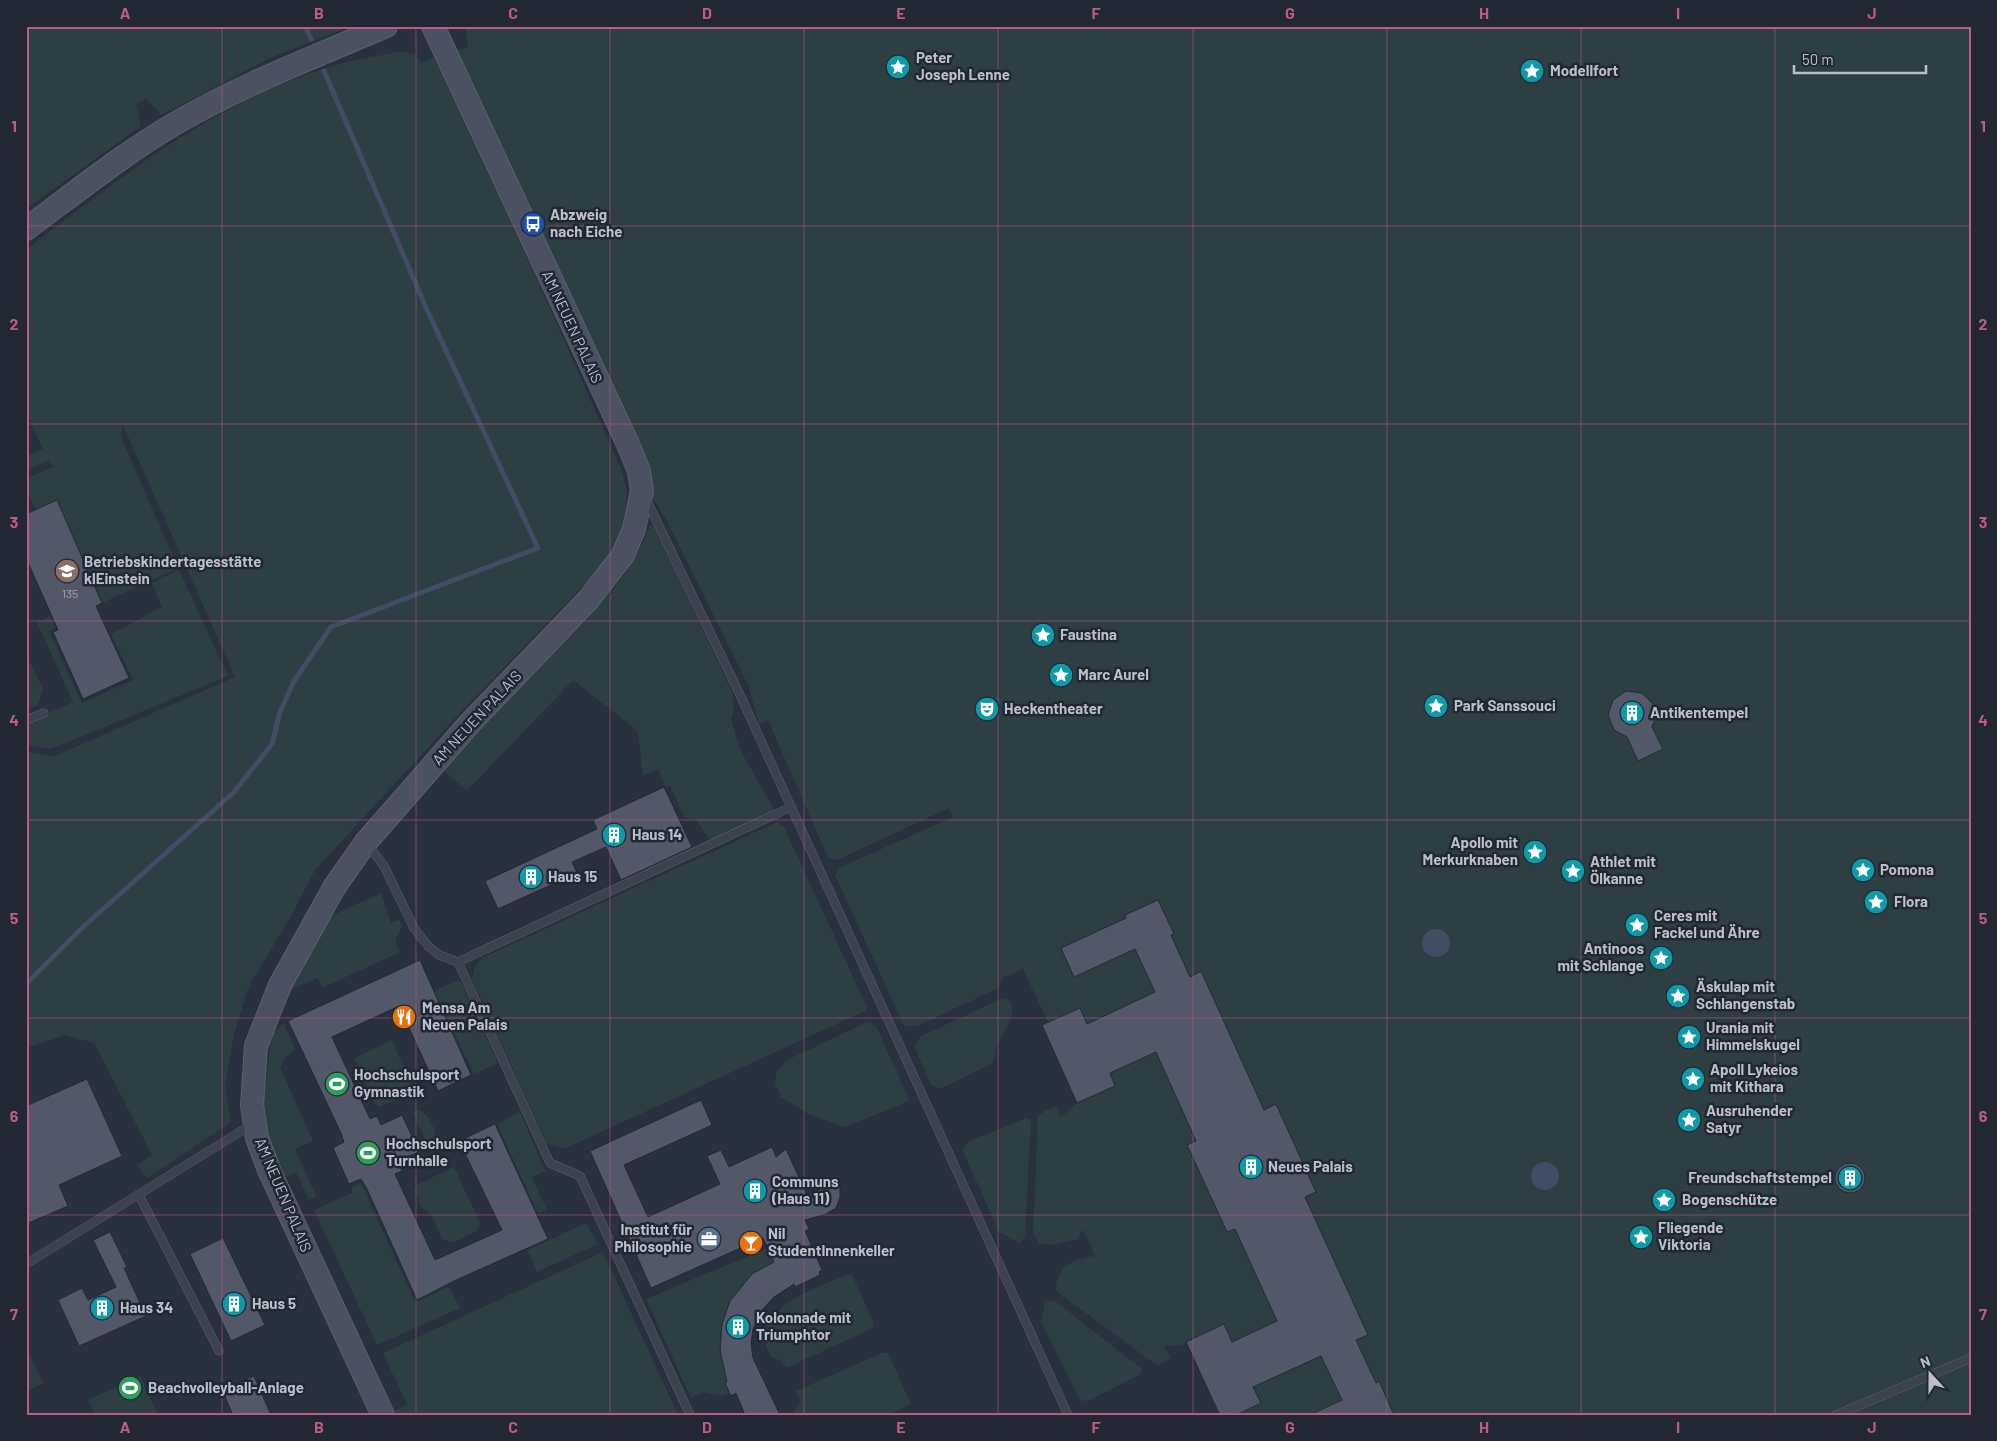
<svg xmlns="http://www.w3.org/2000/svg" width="1997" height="1441" viewBox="0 0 1997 1441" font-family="Barlow,sans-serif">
	<rect width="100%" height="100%" fill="#29303e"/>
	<g fill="#2e3f43">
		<polygon points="26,26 352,26 270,58 162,115 146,99 136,104 141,126 26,209"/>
		<path d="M465 26H1971V1415H1220L1186 1342 1182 1345 1164 1346 1171 1358 1160 1365 1155 1364 1056 1291C1056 1265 1073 1259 1095 1256L1083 1229 1077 1239 1052 1245 1039 1243 1033 1234 1038 1115 1056 1105 1061 1117 1077 1103 1042 1025 1048 1022 1023 969 1002 978 999 988 917 1026H904L835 875 841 867 953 817 949 808 837 860 828 858 768 720 759 724 748 685 666 519 651 495 456 50 468 48Z"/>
		<path d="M403 51 415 54 421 62 434 57 533 270 621 469 627 491 624 522 618 540 599 570 459 714 315 870 291 916 248 988 234 1035 225 1085 231 1122 147 1178 137 1165 152 1155 94 1043 65 1035 26 1048V752L55 756 235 677 122 423 121 437 178 568 102 603 57 501 36 510 26 489V479L53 467 49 460 26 471V456L43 449 26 413V250C115 182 204 110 311 73 341 62 372 57 403 51Z"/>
		<path d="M650 524 654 526 733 694 734 710 731 718 735 734 742 753 775 811 710 840 695 819 685 818 670 786 666 788 658 769 643 776 638 731 573 680 467 791 440 767C475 732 510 697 545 661 586 620 631 581 650 524Z"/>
		<polygon points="179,570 228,676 51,749 26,745 26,723 73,702 37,622 50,616 55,628 49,631 82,703 133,680 111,634 162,607 152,583"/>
		<polygon points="26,654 43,689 38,705 26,709"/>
		<polygon points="777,822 784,827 867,1007 865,1011 564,1149 547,1144 472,979 475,967 482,958"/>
		<path d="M381 894 391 923 399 920 402 927 395 941 400 952 322 988 318 978 294 988 285 1003C295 979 314 929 335 915 348 906 366 900 381 894Z"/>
		<polygon points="458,980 461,982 498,1063 474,1074 435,993 436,990"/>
		<path d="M1003 998 1008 999C1022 1018 998 1034 995 1052 994 1056 995 1059 993 1063L940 1089 930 1084 914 1045 921 1036Z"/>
		<polygon points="867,1022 876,1026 909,1099 906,1102 846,1127 808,1114 781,1097 775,1083 776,1073 787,1060"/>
		<polygon points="284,1023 295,1049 284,1059 280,1068 313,1141 295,1149 316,1196 309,1200 296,1172 283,1178 269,1139 263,1103 272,1034"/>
		<polygon points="392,1040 413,1091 379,1107 374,1103 354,1058"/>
		<path d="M419 1110C431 1116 437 1130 434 1143L428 1146 412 1112Z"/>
		<polygon points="520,1112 545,1171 532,1177 547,1210 538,1213 497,1124"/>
		<polygon points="1026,1118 1031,1120 1025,1236 1020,1243 999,1232 962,1149 968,1142"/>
		<polygon points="454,1167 479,1221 480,1226 476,1231 457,1241 449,1242 442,1238 431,1215 423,1209 414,1190 416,1185"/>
		<polygon points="361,1183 415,1302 449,1287 460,1308 377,1345 314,1210 352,1193 351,1188"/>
		<polygon points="586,1223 598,1244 537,1272 528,1250"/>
		<path d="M782 1242V1258C744 1275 716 1307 721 1352 722 1366 729 1379 730 1393L722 1396 704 1392 691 1398 646 1299Z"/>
		<polygon points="603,1252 678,1415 397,1415 395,1410 407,1405 383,1353"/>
		<path d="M851 1273 874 1323 871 1329 786 1368 781 1361 770 1356C746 1308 818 1288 851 1273Z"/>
		<polygon points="1045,1300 1055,1301 1142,1369 1141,1374 1088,1401 1080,1400 1041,1322"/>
		<polygon points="26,1348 44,1383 26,1392"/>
		<polygon points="882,1353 888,1353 911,1404 888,1415 796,1415 794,1411 801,1401 796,1391"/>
		<polygon points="140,1376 158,1415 95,1415 88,1400"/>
	</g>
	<g fill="#414c65">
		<circle cx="1436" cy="943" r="14"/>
		<circle cx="1545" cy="1176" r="14"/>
	</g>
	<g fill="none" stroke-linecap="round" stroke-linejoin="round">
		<g stroke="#414c65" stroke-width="5">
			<polyline points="305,26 311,39"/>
			<polyline points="26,984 83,927 234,792 272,744 280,712 294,681 331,627 538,548 428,312 324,71"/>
		</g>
	</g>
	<g fill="#535869" stroke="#242936">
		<polygon points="57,500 102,603 96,606 129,678 83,699 53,632 58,630 26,558 26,514"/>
		<polygon points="1626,691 1642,693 1653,704 1655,719 1652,727 1663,749 1638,761 1627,737 1614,730 1608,715 1613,700"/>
		<polygon points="664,787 692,847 621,880 606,847 572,862 577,873 498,909 485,881 597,829 593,820"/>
		<polygon points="1158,900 1174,934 1171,935 1190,977 1201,971 1264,1110 1276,1104 1316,1192 1305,1197 1368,1335 1356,1340 1376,1383 1379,1381 1394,1415 1310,1415 1342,1400 1321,1356 1253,1387 1261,1403 1236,1415 1220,1415 1216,1407 1186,1342 1224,1324 1232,1342 1277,1321 1235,1229 1227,1232 1187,1145 1196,1141 1156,1052 1110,1073 1115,1086 1077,1103 1042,1025 1080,1008 1087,1024 1155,992 1135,949 1074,977 1061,948 1126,918 1125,915"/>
		<polygon points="420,960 471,1075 438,1091 399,1006 332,1037 370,1119 377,1116 381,1125 402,1115 419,1152 397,1161 402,1171 395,1174 435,1260 502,1230 459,1141 495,1124 548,1239 456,1280 417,1300 366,1187 361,1179 349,1184 333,1148 344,1142 341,1133 288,1021"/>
		<polygon points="87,1079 122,1156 59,1185 68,1206 26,1224 26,1106"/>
		<polygon points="701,1100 712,1125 624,1165 648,1217 720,1184 707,1156 721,1150 729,1167 772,1147 776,1157 786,1149 807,1195 840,1180 840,1197 836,1208 826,1214 805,1220 809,1229 805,1231 822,1270 819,1272 820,1275 795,1287 794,1284 774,1297 762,1310 753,1329 751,1344 753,1358 780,1415 745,1415 736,1393 731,1396 725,1383 727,1382 720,1350 722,1324 730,1301 752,1274 774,1262 763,1238 651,1288 590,1151"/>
		<circle cx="1850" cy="1178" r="15"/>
		<polygon points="110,1232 127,1267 124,1268 146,1316 79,1346 58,1300 82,1288 88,1300 116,1287 93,1240"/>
		<polygon points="223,1238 265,1325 231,1341 190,1254"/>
		<polygon points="254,1376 271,1415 233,1415 222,1390"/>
	</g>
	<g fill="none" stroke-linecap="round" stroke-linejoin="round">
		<g stroke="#5b606c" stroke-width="9">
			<g id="lane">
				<polyline points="646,499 741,697 1068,1415"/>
				<polyline points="26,720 44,713"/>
				<polyline points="367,844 384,866 414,928 428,946 439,955 458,962 550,1163 580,1176 690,1415"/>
				<polyline points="458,962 791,807"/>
				<polyline points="139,1195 219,1351"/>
				<polyline points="26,1264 251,1125"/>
				<polyline points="1836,1415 1971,1358"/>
			</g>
		</g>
		<g stroke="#5b606c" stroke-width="24">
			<g id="secondary">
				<path d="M26 229C75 193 123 154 176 123 243 84 315 57 386 26"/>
				<polyline points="383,1415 269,1170 257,1138 252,1105 256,1046 280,985 335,886 366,842 470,723 589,599 623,555 634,529 642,491 639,471 627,442 433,26"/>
			</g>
		</g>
		<use href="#lane" stroke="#3d424f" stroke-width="8"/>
		<use href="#secondary" stroke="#4c5161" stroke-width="22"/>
	</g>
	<path fill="none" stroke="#bf5a87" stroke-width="1" stroke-opacity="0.55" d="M222 26V1415M416 26V1415M610 26V1415M804 26V1415M998 26V1415M1193 26V1415M1387 26V1415M1581 26V1415M1775 26V1415M26 226H1971M26 424H1971M26 621H1971M26 820H1971M26 1018H1971M26 1215H1971"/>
	<defs>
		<g id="sight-disc" transform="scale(1.25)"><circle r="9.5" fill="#0f9aa8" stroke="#222734"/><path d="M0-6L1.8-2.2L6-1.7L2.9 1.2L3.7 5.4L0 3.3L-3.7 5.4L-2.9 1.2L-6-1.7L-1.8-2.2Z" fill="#fff"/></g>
		<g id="bus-disc" transform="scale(1.25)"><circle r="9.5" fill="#1a4fb4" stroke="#222734"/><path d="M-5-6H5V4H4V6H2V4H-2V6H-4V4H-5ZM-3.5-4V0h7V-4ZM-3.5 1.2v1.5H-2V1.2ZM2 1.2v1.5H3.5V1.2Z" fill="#fff"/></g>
		<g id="school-disc" transform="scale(1.25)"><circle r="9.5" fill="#8d6e63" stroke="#222734"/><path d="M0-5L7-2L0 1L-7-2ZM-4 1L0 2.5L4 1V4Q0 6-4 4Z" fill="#fff"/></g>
		<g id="theatre-disc" transform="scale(1.25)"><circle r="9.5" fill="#0f9aa8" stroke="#222734"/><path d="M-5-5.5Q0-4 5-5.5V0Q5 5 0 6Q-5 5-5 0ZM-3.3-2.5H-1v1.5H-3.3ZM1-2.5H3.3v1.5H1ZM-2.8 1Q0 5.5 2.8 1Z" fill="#fff"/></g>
		<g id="building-disc" transform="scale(1.25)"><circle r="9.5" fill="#0f9aa8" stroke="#222734"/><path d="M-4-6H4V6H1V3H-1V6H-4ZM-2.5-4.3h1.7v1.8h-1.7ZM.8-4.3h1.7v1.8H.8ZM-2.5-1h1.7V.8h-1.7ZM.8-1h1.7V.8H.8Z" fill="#fff"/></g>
		<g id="restaurant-disc" transform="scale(1.25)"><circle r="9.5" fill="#e8710a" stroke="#222734"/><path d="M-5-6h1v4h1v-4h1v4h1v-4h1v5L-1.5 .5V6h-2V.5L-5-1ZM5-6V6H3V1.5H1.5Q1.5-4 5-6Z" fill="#fff"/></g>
		<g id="stadium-disc" transform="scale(1.25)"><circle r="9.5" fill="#2e9e5b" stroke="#222734"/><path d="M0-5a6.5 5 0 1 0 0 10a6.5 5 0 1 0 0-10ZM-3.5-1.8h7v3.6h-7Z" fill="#fff"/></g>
		<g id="office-disc" transform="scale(1.25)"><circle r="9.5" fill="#5c6f8a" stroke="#222734"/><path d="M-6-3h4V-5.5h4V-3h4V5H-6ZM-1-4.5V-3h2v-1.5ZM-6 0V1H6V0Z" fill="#fff"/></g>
		<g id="bar-disc" transform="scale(1.25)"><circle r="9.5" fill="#e8710a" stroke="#222734"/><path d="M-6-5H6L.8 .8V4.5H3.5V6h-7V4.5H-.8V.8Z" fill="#fff"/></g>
	</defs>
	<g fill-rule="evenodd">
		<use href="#sight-disc" x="898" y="67"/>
		<use href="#sight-disc" x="1532" y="71"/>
		<use href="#bus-disc" x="533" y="224"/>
		<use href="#school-disc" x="67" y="571"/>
		<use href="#sight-disc" x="1043" y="635"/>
		<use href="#sight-disc" x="1061" y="675"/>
		<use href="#sight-disc" x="1436" y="706"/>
		<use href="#theatre-disc" x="987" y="709"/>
		<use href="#building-disc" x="1632" y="713"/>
		<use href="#building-disc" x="614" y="835"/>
		<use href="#sight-disc" x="1535" y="852"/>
		<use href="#sight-disc" x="1863" y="870"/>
		<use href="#sight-disc" x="1573" y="871"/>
		<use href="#building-disc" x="531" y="877"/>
		<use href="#sight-disc" x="1876" y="902"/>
		<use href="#sight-disc" x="1637" y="925"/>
		<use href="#sight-disc" x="1661" y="958"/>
		<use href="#sight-disc" x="1678" y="996"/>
		<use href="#restaurant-disc" x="404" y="1017"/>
		<use href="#sight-disc" x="1689" y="1037"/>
		<use href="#sight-disc" x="1693" y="1079"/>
		<use href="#stadium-disc" x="337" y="1084"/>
		<use href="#sight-disc" x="1689" y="1120"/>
		<use href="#stadium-disc" x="368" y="1153"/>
		<use href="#building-disc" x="1251" y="1167"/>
		<use href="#building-disc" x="1850" y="1178"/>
		<use href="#building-disc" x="755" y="1191"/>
		<use href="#sight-disc" x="1664" y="1200"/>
		<use href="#sight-disc" x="1641" y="1237"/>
		<use href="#office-disc" x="709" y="1239"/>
		<use href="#bar-disc" x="751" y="1243"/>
		<use href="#building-disc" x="234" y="1304"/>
		<use href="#building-disc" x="102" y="1308"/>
		<use href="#building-disc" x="738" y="1327"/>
		<use href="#stadium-disc" x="130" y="1388"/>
	</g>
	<g text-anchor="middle" stroke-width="5" stroke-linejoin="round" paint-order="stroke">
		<g font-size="12" fill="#a0a4b1">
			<text x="70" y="598">135</text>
		</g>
		<g font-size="15" font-weight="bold" fill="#babec9" stroke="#222734" text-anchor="start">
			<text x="916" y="63">Peter<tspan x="916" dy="17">Joseph Lenne</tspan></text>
			<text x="1550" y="76">Modellfort</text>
			<text x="550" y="220">Abzweig<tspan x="550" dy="17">nach Eiche</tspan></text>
			<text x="84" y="567">Betriebskindertagesstätte<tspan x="84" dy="17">klEinstein</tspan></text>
			<text x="1060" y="640">Faustina</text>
			<text x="1078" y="680">Marc Aurel</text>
			<text x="1454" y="711">Park Sanssouci</text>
			<text x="1004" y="714">Heckentheater</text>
			<text x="1650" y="718">Antikentempel</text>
			<text x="632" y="840">Haus 14</text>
			<text x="1518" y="848" text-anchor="end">Apollo mit<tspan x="1518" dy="17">Merkurknaben</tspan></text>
			<text x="1590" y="867">Athlet mit<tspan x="1590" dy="17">Ölkanne</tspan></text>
			<text x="1880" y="875">Pomona</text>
			<text x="548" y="882">Haus 15</text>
			<text x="1894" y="907">Flora</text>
			<text x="1654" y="921">Ceres mit<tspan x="1654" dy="17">Fackel und Ähre</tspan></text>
			<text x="1644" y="954" text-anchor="end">Antinoos<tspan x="1644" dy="17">mit Schlange</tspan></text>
			<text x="1696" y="992">Äskulap mit<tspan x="1696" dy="17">Schlangenstab</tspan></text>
			<text x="422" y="1013">Mensa Am<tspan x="422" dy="17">Neuen Palais</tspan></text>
			<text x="1706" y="1033">Urania mit<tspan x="1706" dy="17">Himmelskugel</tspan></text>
			<text x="1710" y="1075">Apoll Lykeios<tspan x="1710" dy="17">mit Kithara</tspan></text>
			<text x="354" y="1080">Hochschulsport<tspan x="354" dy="17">Gymnastik</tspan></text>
			<text x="1706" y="1116">Ausruhender<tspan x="1706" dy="17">Satyr</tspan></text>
			<text x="386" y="1149">Hochschulsport<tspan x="386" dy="17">Turnhalle</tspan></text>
			<text x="1268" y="1172">Neues Palais</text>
			<text x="1832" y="1183" text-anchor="end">Freundschaftstempel</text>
			<text x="772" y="1187">Communs<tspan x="772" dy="17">(Haus 11)</tspan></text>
			<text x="1682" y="1205">Bogenschütze</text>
			<text x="1658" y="1233">Fliegende<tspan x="1658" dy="17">Viktoria</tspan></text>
			<text x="692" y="1235" text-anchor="end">Institut für<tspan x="692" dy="17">Philosophie</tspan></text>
			<text x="768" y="1239">Nil<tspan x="768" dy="17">StudentInnenkeller</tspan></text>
			<text x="252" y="1309">Haus 5</text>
			<text x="120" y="1313">Haus 34</text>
			<text x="756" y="1323">Kolonnade mit<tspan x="756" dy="17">Triumphtor</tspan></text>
			<text x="148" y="1393">Beachvolleyball-Anlage</text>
		</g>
		<g font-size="15" fill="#babec9" stroke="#222734">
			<text transform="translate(572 327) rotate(65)" y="5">AM NEUEN PALAIS</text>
			<text transform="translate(477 718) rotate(-47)" y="5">AM NEUEN PALAIS</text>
			<text transform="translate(283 1195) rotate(67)" y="5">AM NEUEN PALAIS</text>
		</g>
	</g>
	<rect width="1997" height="1441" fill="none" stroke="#222734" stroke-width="55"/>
	<g transform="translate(1930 1374) rotate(339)" stroke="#222734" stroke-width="4" paint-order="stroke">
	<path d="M0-4L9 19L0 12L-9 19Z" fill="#babec9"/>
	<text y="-8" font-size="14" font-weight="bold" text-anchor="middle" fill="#babec9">N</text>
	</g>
	<path d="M1794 65v8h132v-8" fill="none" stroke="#babec9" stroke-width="2.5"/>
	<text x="1802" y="65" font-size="15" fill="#babec9" stroke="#222734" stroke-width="4" paint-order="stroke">50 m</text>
	<rect x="28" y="28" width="1942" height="1386" fill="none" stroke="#bf5a87" stroke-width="2"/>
	<g font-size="16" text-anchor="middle" font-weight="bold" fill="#bf5a87">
		<text x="125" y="19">A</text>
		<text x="319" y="19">B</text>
		<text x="513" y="19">C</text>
		<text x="707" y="19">D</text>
		<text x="901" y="19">E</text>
		<text x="1096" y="19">F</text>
		<text x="1290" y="19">G</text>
		<text x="1484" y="19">H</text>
		<text x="1678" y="19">I</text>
		<text x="1872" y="19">J</text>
		<text x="14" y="132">1</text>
		<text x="1983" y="132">1</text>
		<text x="14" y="330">2</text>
		<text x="1983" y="330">2</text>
		<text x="14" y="528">3</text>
		<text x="1983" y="528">3</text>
		<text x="14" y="726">4</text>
		<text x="1983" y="726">4</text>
		<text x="14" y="924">5</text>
		<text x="1983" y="924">5</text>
		<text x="14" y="1122">6</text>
		<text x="1983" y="1122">6</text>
		<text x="14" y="1320">7</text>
		<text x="1983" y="1320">7</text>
		<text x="125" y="1433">A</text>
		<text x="319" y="1433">B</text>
		<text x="513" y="1433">C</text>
		<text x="707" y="1433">D</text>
		<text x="901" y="1433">E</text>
		<text x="1096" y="1433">F</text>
		<text x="1290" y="1433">G</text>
		<text x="1484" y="1433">H</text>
		<text x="1678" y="1433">I</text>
		<text x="1872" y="1433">J</text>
	</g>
</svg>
